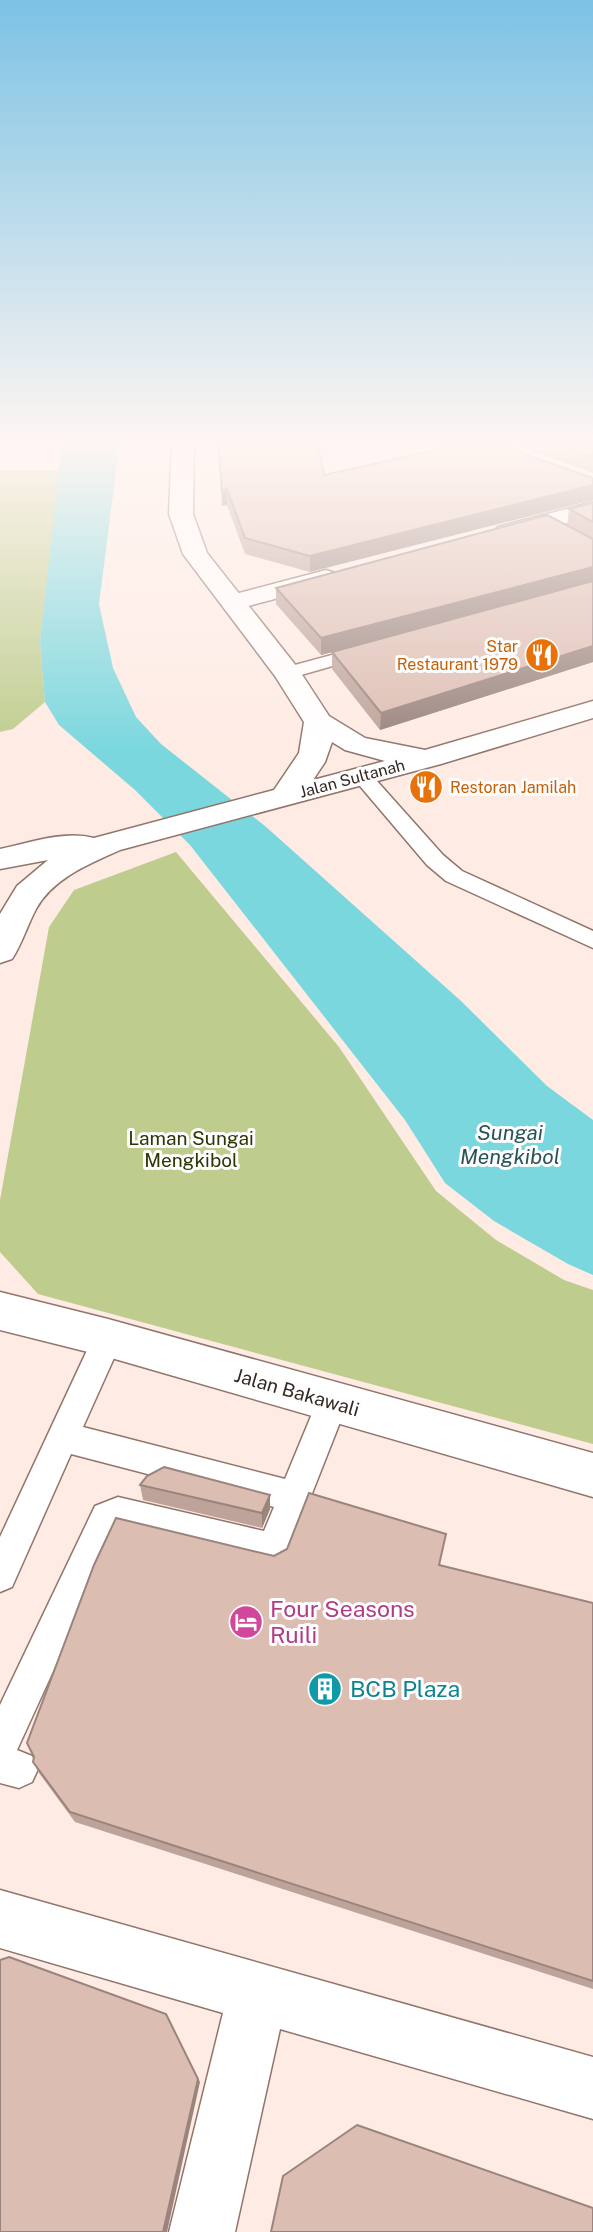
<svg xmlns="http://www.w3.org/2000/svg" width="593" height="2232" viewBox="0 0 593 2232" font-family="'Public Sans',sans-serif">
	<rect width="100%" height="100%" fill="#feebe4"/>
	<g fill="#becd8d">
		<polygon points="0,470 60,470 40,642 45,702 13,729 0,732"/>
		<polygon points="176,852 339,1047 436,1191 496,1240 564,1280 593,1290 593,1444 38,1294 0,1252 0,1200 49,927 74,890"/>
	</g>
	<polygon fill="#7ad7de" points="62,440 120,440 99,604 113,668 136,717 161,744 265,826 461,1001 547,1086 593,1120 593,1275 568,1264 494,1221 445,1183 405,1120 190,845 135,790 59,725 45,702 40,642"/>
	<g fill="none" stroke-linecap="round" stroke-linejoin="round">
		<g stroke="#91756a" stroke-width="3">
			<g id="lane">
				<polygon points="365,646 371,647 374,651 371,655 287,679 278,673 280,669"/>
				<polygon points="361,769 368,771 443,855 462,871 593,931 593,948 446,881 427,865 354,779 351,775 354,771"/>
				<polygon points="108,1325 119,1329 123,1338 83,1427 285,1479 321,1392 332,1388 343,1392 348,1402 285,1562 273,1567 118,1529 17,1750 32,1756 38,1769 32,1782 19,1788 0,1783 0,1705 95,1506 118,1497 264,1531 274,1507 71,1454 12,1587 0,1592 0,1537 97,1329"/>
			</g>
		</g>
		<g stroke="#91756a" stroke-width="3">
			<g id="street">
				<polygon points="593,502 593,516 506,539 498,537 494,532 498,527"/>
				<polygon points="326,570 335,573 339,578 335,583 233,610 224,607 220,602 224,597"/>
				<polygon points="0,1292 108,1319 593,1453 593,1497 108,1357 0,1330"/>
				<polygon points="0,1890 593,2057 593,2119 280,2029 235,2232 169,2232 223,2013 0,1948"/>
			</g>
		</g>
		<g stroke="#91756a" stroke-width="3">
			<path id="secondary" d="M172 440H194L193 514 207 553 297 667 329 716 365 738 425 750 593 701V718L441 764 120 850C89 864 53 878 36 909 27 926 22 944 12 959L0 963V914L17 886 48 860 0 869V849C29 843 65 830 94 838L274 790 299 753 304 722 275 676 183 554 169 514ZM332 742 345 750 385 761 313 780 325 762Z"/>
		</g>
		<use href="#lane" fill="#fff" fill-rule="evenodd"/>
		<use href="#street" fill="#fff" fill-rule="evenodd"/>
		<use href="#secondary" fill="#fff" fill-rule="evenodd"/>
	</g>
	<g fill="#bda399">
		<polygon points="217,440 324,475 310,572 245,554 227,505 222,506"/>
		<polygon points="519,440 593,440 593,473 518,446"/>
		<polygon points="593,503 593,662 380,730 332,669 332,652 340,650 321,655 276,604 276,588 567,525 569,509"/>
		<polygon points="140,1485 270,1495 270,1509 262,1528 143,1500"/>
		<polygon points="274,1556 439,1565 593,1603 593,1989 75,1822 39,1773 33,1762"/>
	</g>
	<g fill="#9a847d">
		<polygon points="593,485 593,500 310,572 310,556"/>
		<polygon points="227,489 227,505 222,506 222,490"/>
		<polygon points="593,567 593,582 321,655 321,638"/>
		<polygon points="593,646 593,662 380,730 381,713"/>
		<polygon points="270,1495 270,1509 262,1528 262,1513"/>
		<polygon points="166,2014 200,2082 167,2232 163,2232"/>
	</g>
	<g fill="#dcbdb2" stroke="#9a847d" stroke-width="2">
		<polygon points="218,440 317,440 324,475 481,440 485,440 593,478 593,485 310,556 245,538 227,489 222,490"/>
		<polygon points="545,440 593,440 593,457"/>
		<polygon points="593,503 593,522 569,509"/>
		<polygon points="547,515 593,539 593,567 321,638 276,588"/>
		<polygon points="593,581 593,646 381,713 332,652"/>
		<polygon points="164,1467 270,1495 262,1513 140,1485 147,1476"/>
		<polygon points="309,1493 446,1534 439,1565 593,1603 593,1981 70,1812 33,1762 34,1757 27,1743 94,1565 116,1518 274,1556 287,1549"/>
		<polygon points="9,1957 166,2014 198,2079 163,2232 0,2232 0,1960"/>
		<polygon points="357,2125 593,2208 593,2232 271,2232 283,2176"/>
	</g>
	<linearGradient id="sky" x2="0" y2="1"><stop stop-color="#7cc2e4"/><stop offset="0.59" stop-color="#fff6f3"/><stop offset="1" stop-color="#fff6f3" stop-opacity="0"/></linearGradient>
	<rect width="593" height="752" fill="url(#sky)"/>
	<defs>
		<g id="restaurant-disc" transform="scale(1.75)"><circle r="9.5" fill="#e8710a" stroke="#fdfdfd"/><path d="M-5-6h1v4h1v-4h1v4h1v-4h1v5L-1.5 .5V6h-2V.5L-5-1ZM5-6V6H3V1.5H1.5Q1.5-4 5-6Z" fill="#fff"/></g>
		<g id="hotel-disc" transform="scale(1.75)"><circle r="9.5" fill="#d1479c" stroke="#fdfdfd"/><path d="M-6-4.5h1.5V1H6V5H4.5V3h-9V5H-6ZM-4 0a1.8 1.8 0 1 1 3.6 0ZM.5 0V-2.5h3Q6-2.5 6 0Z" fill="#fff"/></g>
		<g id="building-disc" transform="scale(1.75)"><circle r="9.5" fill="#0f9aa8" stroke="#fdfdfd"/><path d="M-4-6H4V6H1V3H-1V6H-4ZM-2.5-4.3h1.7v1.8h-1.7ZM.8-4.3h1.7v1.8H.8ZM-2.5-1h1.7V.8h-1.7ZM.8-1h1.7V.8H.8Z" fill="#fff"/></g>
	</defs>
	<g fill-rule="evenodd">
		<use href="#restaurant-disc" x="542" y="655"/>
		<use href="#restaurant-disc" x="426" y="787"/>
		<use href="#hotel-disc" x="246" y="1622"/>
		<use href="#building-disc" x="325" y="1689"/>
	</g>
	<g text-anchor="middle" stroke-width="6" stroke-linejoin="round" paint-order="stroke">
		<g font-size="16" fill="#c56008" stroke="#fdfdfd" text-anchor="end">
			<text x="518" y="652">Star<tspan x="518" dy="18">Restaurant 1979</tspan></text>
			<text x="450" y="793" text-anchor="start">Restoran Jamilah</text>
		</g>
		<g font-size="16" fill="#332722" stroke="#fdfdfd">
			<text transform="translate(352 778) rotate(-15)" y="6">Jalan Sultanah</text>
		</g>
		<g font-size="19" fill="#2d3502" stroke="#fdfdfd">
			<text x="191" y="1145">Laman Sungai<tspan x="191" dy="22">Mengkibol</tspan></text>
		</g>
		<g font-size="19" fill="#332722" stroke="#fdfdfd">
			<text transform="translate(297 1392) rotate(16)" y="7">Jalan Bakawali</text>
		</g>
		<g font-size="21" font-style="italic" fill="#295457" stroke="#fdfdfd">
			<text x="510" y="1140">Sungai<tspan x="510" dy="24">Mengkibol</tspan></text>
		</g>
		<g font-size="23" fill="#b23c85" stroke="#fdfdfd" text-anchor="start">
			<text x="270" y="1617">Four Seasons<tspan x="270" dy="26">Ruili</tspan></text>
		</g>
		<g font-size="23" fill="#0d838f" stroke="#fdfdfd" text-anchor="start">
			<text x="350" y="1697">BCB Plaza</text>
		</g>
	</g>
</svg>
